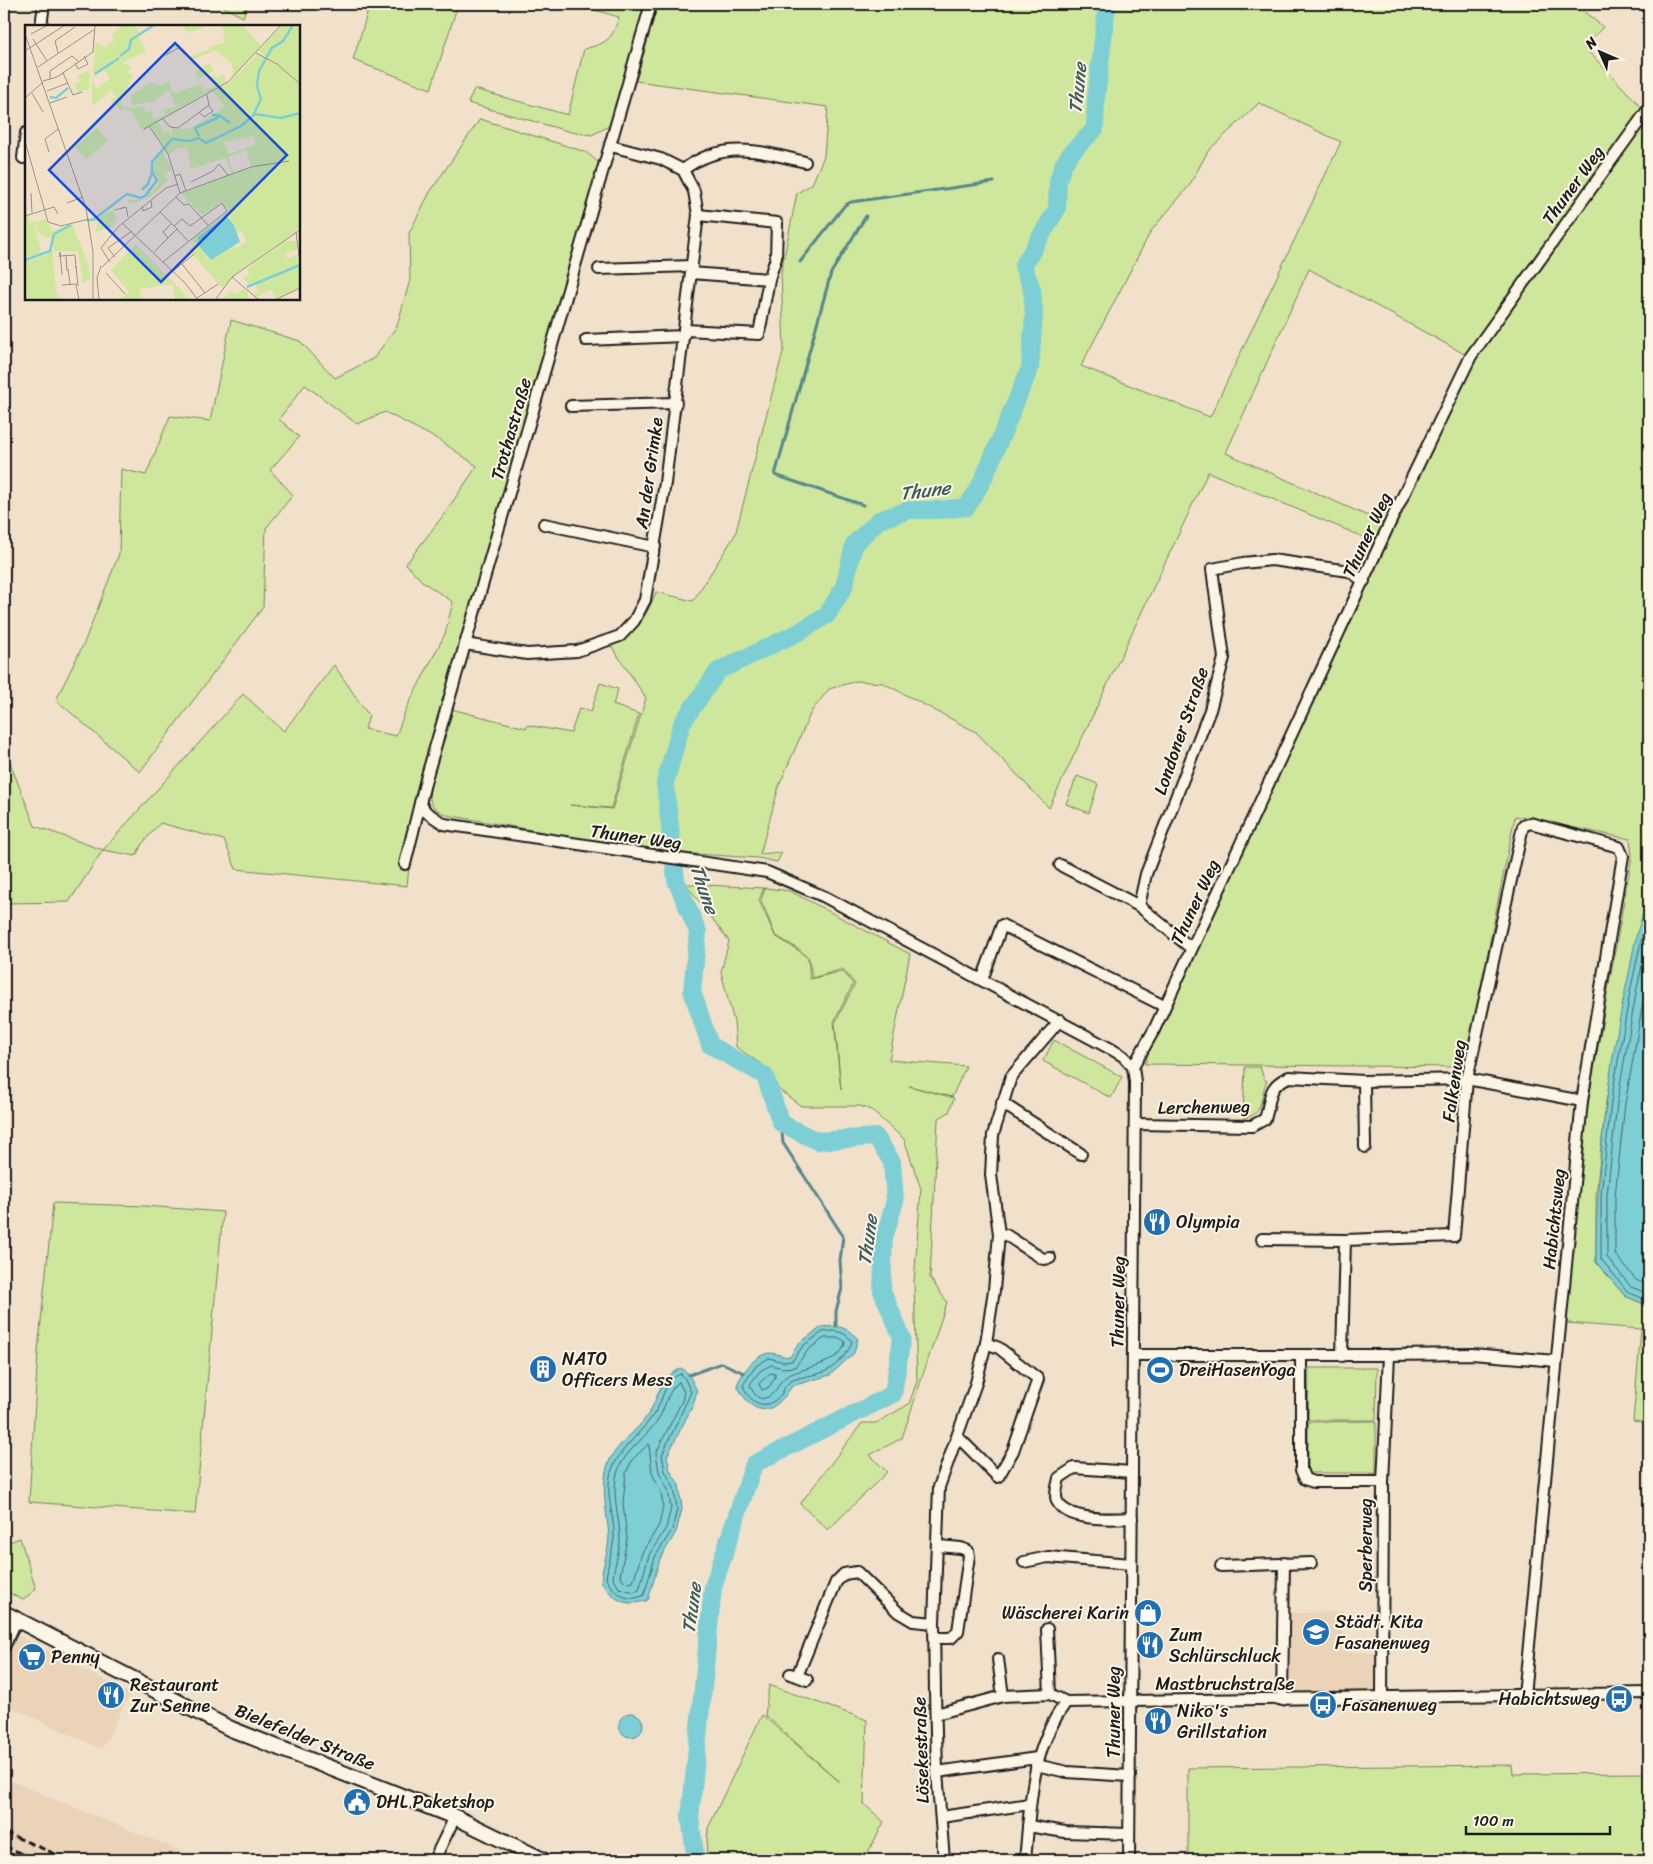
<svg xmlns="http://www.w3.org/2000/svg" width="1653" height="1864" viewBox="0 0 1653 1864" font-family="Sriracha,sans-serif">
	<rect width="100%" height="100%" fill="#f1e1ca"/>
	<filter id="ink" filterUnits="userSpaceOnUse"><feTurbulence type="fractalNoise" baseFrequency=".02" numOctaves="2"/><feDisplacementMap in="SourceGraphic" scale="10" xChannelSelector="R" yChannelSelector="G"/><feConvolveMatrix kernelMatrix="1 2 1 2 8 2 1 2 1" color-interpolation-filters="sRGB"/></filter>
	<g filter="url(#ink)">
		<g fill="#ead3b7">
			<polygon points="1343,1612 1342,1652 1376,1653 1376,1689 1373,1691 1296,1692 1292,1689 1290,1685 1290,1613"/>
			<polygon points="14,1633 130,1694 102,1749 4,1704 4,1655"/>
			<polygon points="4,1778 202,1860 4,1860"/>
		</g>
		<g fill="#cee79c" stroke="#75825c" fill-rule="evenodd">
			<polygon points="218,4 248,4 243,17"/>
			<polygon points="370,4 458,4 431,89 353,60"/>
			<path d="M574 4H645L611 125 592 135 571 132 468 103 474 89 568 115 584 49C607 43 612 40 619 17Z"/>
			<path d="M658 4H1575L1603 27 1584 47 1649 115V904L1642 916 1606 1101 1596 1195V1262L1625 1296 1649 1306V1423L1633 1421 1641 1329 1567 1323 1569 1282 1588 1102 1632 856 1630 839 1515 816 1465 1067 1145 1064 1157 1022 1380 544 1208 472 1049 808 976 732 883 683 857 681 829 689 811 712 779 786 760 854 782 852 777 862 758 858 650 851 447 815C440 812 432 808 430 800 426 782 446 729 451 709L526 728 527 725 571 733 579 708 591 712 600 683 618 689 613 705 639 714 611 808 570 805 612 809 646 698 610 644C636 630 645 620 656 592L693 601 735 535 784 348 781 272 797 193 812 184 824 156 828 107 636 81ZM1259 103 1341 142 1210 417 1081 366 1151 231 1189 186 1208 151ZM1309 269 1470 357 1388 525 1226 453Z"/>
			<polygon points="480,119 586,152 600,164 417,792 407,886 236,869 224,840 160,823 142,844 136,856 103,850 69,902 4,903 4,748 35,826 103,850 243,694 284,731 334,665 369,716 365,729 396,736 406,709 445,634 453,602 423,582 406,564 445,513 477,466 441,441 385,412 357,424 305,385 279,419 299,437 270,470 293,495 266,528 263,607 140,772 56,700 84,643 119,554 121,469 146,475 170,416 210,421 231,320 300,341 335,378 374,358 397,326 410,280 409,233 430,192"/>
			<polygon points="1077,776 1098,784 1089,813 1066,804"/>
			<polygon points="686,884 764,888 759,900 775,936 799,951 808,959 810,979 843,971 853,984 834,1022 841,1090 835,1023 855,984 843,969 812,978 809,958 800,950 775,935 761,900 765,888 790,891 910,954 889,1060 966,1066 952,1097 909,1086 954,1098 949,1112 938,1119 930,1278 947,1302 902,1438 870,1455 887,1472 828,1530 800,1504 862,1423 876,1423 909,1404 917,1381 914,1282 921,1189 904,1139 871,1110 860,1106 801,1106 778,1089 767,1068 736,1047 734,1022 721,972 729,941"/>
			<polygon points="1054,1040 1122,1077 1111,1098 1043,1061"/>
			<path d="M1245 1067H1260L1264 1079 1267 1081C1259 1096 1265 1116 1243 1118Z"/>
			<polygon points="53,1203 145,1206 223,1212 195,1514 29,1502 38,1351"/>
			<polygon points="1309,1368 1377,1368 1376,1420 1308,1420"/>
			<polygon points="1376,1421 1376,1473 1308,1473 1308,1422"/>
			<polygon points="20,1538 36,1589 23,1600 4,1590 4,1544"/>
			<polygon points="769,1685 867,1720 864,1804 884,1822 864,1860 706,1860 708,1828 762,1715 840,1782 765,1715"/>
			<polygon points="1512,1765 1513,1774 1649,1773 1649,1860 1188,1860 1188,1768"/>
		</g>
		<g fill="#7ecfd5" stroke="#57878b">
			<path d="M1649 904V1306L1625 1296 1596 1262C1596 1165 1608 1068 1629 973 1634 950 1636 924 1649 904Z"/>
			<path d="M822 1327C838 1325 847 1327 858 1339L854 1353 830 1375 792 1386C773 1416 754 1419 737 1385 742 1373 755 1354 770 1353 777 1353 783 1357 790 1357L799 1343Z"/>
			<path d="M681 1368 688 1373 697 1391 693 1405 667 1456 670 1470 679 1485 682 1509 676 1532 660 1559 648 1600C624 1608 614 1600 601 1581 602 1567 609 1550 609 1536 607 1513 601 1490 607 1467 614 1444 638 1432 649 1413 660 1394 659 1378 681 1368Z"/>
			<circle cx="631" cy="1725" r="12"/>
		</g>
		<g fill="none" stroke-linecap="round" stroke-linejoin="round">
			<g stroke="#436466" stroke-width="1">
				<polyline points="1649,913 1646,918 1630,992 1611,1102 1601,1195 1601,1259 1628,1292 1649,1301"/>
				<polyline points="1649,933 1636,993 1617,1103 1607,1195 1607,1257 1631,1287 1649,1294"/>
				<polyline points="1649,968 1625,1104 1615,1196 1615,1254 1636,1280 1649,1286"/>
				<path d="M823 1332C835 1330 844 1331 852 1341 850 1352 838 1364 828 1370 818 1376 803 1375 791 1381 785 1384 784 1391 780 1396 765 1412 749 1403 743 1385L756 1366 769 1358 783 1362 792 1361 803 1346Z"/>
				<path d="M825 1338H840L845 1342C842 1365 802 1367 787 1376 778 1381 777 1395 765 1398 757 1401 752 1391 750 1384L760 1371 771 1365 782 1368 795 1367 808 1350Z"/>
				<polygon points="771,1373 775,1374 775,1377 769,1387 762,1390 759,1384"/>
				<path d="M681 1374 684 1377 691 1392 662 1455 665 1471 674 1488 677 1509 672 1530 655 1557 644 1595C628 1604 614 1593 606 1579 607 1565 613 1551 614 1538 615 1514 602 1488 614 1465 624 1444 644 1431 656 1411 664 1398 664 1379 681 1374Z"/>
				<path d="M679 1382 684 1392 682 1401 656 1453 659 1472 668 1490 671 1508 666 1528 649 1555 639 1590 634 1592 619 1588 613 1578C614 1564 621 1549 620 1536 619 1514 610 1490 619 1468 628 1448 648 1436 659 1418 665 1408 669 1387 679 1382Z"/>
				<polygon points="649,1444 652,1473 661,1492 663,1507 659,1525 642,1553 633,1582 631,1583 624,1581 620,1576 627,1539 623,1503 626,1473 632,1460"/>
			</g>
			<g stroke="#57878b" stroke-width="3">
				<polyline points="800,262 845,205 851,202 994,182"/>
				<polyline points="863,505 775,475 831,273 866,216"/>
				<polyline points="781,1123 783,1143 843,1236 840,1261 842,1288 836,1311 836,1326"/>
				<polyline points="689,1375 722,1363 744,1373"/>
			</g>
			<polyline stroke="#7ecfd5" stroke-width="18" points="696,1860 690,1818 713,1587 754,1464 893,1394 902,1338 882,1291 884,1238 895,1201 892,1162 876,1137 817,1141 781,1123 765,1076 710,1045 692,991 698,932 676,880 665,783 682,723 718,671 799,632 827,615 844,587 854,544 879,520 909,510 938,510 967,507 983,480 1030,368 1034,314 1032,289 1023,266 1057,209 1058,181 1063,165 1071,153 1095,129 1096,99 1107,4"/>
			<g stroke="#1c1c1c" stroke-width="14">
				<g id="street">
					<polyline points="41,26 44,4"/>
					<polyline points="23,158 26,133"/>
					<path d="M683 170C722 140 761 151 805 162"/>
					<polyline points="599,269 692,266"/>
					<polyline points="691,273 769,279"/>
					<polyline points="686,330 759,334 769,279 776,258 777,223 698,215"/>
					<polyline points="586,340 684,336"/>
					<polyline points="571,406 676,403"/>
					<polyline points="544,524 655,547"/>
					<polyline points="465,644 527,654 577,651 620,636 634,621 645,600 665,483 698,215 694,191 683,170 661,159 611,146"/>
					<polyline points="420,803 426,812 444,824 767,872 825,897 1111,1049 1123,1056 1133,1067 1135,1082 1129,1860"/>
					<polyline points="405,864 426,779 651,4"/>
					<polyline points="1060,865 1139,906 1191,948"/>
					<polyline points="1139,906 1146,874 1210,710 1224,658 1212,569 1243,563 1272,560 1349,571 1364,581"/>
					<polyline points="982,980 1002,925 1164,1006"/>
					<polyline points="1133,1067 1154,1030 1387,529 1471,356 1649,108"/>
					<polyline points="1364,1081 1365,1147"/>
					<polyline points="1002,1103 1081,1154"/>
					<path d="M1135 1124 1252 1126 1265 1119C1272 1098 1266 1087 1289 1077L1364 1081 1467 1079 1582 1101"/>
					<polyline points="999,1234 1006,1235 1043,1259 1050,1258"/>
					<polyline points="1262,1239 1345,1240"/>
					<polyline points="1133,1355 1389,1355 1383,1482 1382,1699"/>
					<polyline points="1389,1355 1472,1354 1556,1361"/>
					<polyline points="1342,1356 1345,1240 1454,1236 1467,1079 1523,826 1530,823 1619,847 1623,856 1582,1101 1524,1696"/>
					<polyline points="1301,1357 1301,1470 1305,1479 1313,1482 1383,1482"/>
					<polyline points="957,1439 962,1441 998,1477 1013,1451 1038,1379 999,1348 986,1343"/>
					<path d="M1132 1518C1113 1519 1067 1522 1057 1501 1054 1494 1058 1485 1059 1478L1074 1468 1132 1472"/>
					<polyline points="1024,1562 1048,1557 1131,1564"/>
					<polyline points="1221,1566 1311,1563"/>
					<polyline points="1047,1629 1050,1694"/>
					<polyline points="935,1638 951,1638 958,1631 969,1556 968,1551 961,1548 939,1546"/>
					<polyline points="4,1647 17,1619"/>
					<polyline points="998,1659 1003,1696"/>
					<polyline points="790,1674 797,1676 836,1582 844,1574 857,1572 898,1612 913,1621 934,1623"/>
					<polyline points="797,1676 807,1680"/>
					<polyline points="1282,1700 1284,1563"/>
					<polyline points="936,1714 1003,1696 1050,1694 1066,1702 1649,1693"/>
					<polyline points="1036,1765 1067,1772 1130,1776"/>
					<polyline points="937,1772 1037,1758"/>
					<polyline points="941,1817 1030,1804"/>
					<polyline points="1028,1826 1065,1832 1129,1834"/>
					<polyline points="434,1860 455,1817"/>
					<polyline points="944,1860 937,1772 935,1692 934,1623 939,1487 976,1383 986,1343 994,1290 999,1234 991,1175 993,1135 1011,1077 1060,1020"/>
					<path d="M1025 1860C1031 1802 1030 1751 1066 1702"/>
				</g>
			</g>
			<g stroke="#1c1c1c" stroke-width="18">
				<polyline id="secondary" points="4,1613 231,1729 455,1817 543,1860"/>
			</g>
			<use href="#street" stroke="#fcf5e5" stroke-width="10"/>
			<use href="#secondary" stroke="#fcf5e5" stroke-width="14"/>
			<g stroke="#1c1c1c" stroke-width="3" stroke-dasharray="8 4" stroke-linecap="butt">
				<polyline points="4,1832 69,1860"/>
				<polyline points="4,1846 36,1860"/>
			</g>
		</g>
	</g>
	<defs>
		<g id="restaurant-disc" transform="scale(1.4375)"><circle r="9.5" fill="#1f6fb2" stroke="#fcf5e5"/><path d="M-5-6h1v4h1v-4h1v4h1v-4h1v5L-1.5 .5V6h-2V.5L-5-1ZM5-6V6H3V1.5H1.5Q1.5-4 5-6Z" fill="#fff"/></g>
		<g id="building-disc" transform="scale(1.4375)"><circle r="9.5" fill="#1f6fb2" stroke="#fcf5e5"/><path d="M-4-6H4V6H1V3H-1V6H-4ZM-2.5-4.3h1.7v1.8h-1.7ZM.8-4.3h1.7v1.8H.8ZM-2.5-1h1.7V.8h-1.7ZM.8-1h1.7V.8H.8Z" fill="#fff"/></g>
		<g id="stadium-disc" transform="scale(1.4375)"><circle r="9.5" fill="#1f6fb2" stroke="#fcf5e5"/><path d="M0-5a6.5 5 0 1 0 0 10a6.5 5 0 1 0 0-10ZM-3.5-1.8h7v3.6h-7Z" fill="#fff"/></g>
		<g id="shop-disc" transform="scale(1.4375)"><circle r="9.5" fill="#1f6fb2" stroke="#fcf5e5"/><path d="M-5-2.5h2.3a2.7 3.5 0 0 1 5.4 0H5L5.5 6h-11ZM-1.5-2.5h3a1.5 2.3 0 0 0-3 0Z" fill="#fff"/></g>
		<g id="school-disc" transform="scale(1.4375)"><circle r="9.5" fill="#1f6fb2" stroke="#fcf5e5"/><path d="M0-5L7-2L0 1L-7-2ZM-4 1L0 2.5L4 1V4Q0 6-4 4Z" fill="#fff"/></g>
		<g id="supermarket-disc" transform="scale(1.4375)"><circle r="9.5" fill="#1f6fb2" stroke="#fcf5e5"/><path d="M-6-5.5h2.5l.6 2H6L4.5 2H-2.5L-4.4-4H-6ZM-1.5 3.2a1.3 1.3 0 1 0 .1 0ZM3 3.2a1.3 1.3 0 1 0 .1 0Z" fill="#fff"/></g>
		<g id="bus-disc" transform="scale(1.4375)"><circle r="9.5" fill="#1f6fb2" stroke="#fcf5e5"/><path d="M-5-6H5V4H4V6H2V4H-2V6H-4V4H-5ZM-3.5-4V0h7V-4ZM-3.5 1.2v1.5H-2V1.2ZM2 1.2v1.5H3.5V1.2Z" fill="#fff"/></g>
		<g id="civic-disc" transform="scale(1.4375)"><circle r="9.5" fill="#1f6fb2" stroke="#fcf5e5"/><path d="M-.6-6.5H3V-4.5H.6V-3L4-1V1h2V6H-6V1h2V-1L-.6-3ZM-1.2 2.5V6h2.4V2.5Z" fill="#fff"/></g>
	</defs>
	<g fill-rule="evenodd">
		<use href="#restaurant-disc" x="1157" y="1222"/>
		<use href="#building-disc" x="543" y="1369"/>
		<use href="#stadium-disc" x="1160" y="1370"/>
		<use href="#shop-disc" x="1148" y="1613"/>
		<use href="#school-disc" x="1316" y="1632"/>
		<use href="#restaurant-disc" x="1150" y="1645"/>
		<use href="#supermarket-disc" x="32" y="1657"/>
		<use href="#restaurant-disc" x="111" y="1695"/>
		<use href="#bus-disc" x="1619" y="1699"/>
		<use href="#bus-disc" x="1323" y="1705"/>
		<use href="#restaurant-disc" x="1158" y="1721"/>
		<use href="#civic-disc" x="357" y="1802"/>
	</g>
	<g text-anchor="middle" stroke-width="4" stroke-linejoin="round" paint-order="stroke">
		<g font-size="18" fill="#1c1c1c" stroke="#fcf5e5">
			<text transform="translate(1573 185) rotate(-54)" y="6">Thuner Weg</text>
			<text transform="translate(511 429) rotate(-74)" y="6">Trothastraße</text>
			<text transform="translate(649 473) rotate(-82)" y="6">An der Grimke</text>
			<text transform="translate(1367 535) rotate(-65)" y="6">Thuner Weg</text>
			<text transform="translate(1181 731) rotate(-71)" y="6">Londoner Straße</text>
			<text transform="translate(636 837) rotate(8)" y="6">Thuner Weg</text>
			<text transform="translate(1195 902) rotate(-65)" y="6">Thuner Weg</text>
			<text transform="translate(1454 1081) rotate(-82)" y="6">Falkenweg</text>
			<text transform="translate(1204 1107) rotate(-1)" y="6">Lerchenweg</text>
			<text transform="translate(1554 1219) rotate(-84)" y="6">Habichtsweg</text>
			<text transform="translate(1118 1302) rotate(-89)" y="6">Thuner Weg</text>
			<text transform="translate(1366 1545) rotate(-90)" y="6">Sperberweg</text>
			<text x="1225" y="1690">Mastbruchstraße</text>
			<text transform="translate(1114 1712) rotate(-90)" y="6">Thuner Weg</text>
			<text transform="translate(305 1737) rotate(22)" y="6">Bielefelder Straße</text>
			<text transform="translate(921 1750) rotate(-92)" y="6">Lösekestraße</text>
		</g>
		<g font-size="18" fill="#1c1c1c" stroke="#fcf5e5" text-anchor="start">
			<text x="1176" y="1228">Olympia</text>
			<text x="562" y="1365">NATO<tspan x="562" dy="21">Officers Mess</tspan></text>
			<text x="1179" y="1376">DreiHasenYoga</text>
			<text x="1129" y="1619" text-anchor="end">Wäscherei Karin</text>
			<text x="1335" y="1628">Städt. Kita<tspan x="1335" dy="21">Fasanenweg</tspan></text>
			<text x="1169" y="1641">Zum<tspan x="1169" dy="21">Schlürschluck</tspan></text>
			<text x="51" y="1663">Penny</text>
			<text x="130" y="1691">Restaurant<tspan x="130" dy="21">Zur Senne</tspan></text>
			<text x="1600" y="1705" text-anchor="end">Habichtsweg</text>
			<text x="1342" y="1711">Fasanenweg</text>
			<text x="1177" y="1717">Niko's<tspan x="1177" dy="21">Grillstation</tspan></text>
			<text x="376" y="1808">DHL Paketshop</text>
		</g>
		<g font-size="19" font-style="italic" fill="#3e5b5d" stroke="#fcf5e5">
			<text transform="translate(1077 88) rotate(-84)" y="7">Thune</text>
			<text transform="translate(925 490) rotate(-7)" y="7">Thune</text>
			<text transform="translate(705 889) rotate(71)" y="7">Thune</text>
			<text transform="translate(867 1240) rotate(-82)" y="7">Thune</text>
			<text transform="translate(691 1608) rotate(-82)" y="7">Thune</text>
		</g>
	</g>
	<g transform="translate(25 25)">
		<rect width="275" height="275" fill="#f1e1ca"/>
		<path d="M97 0H109L114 7 130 0 114 11 121 27 97 38 106 42 103 48 108 50 96 77 99 83 120 82V87L128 86 127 95 140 90 139 84 151 82 144 65 127 77 107 80 106 70 126 58 136 61 144 56 147 67 151 68 175 59 180 68 118 106 105 85 94 84 85 76 91 71 86 66 67 81V54L72 64 85 53 79 44 68 52 70 20 73 18 79 23 88 16 87 10ZM161 0H217L236 21 208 52 207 39 190 25 165 36 164 32 185 24 186 21 200 18 197 1H183L162 8 158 2ZM257 0H275V58L233 26ZM233 29 253 41 275 60V112L268 111 275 112V204L212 248 197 263 164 225 171 220 167 214 204 186 197 177 177 190 164 176 159 178 162 175 156 168 207 148 200 133 166 144 162 123H153L144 129 125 102 133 97 139 107 144 105 145 110 148 103 164 104 195 85 199 81 188 67 204 58ZM228 111 231 119 204 129 199 117ZM221 125 226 142 209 148 203 132ZM199 192 209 200 213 210 214 206 218 208 221 218 182 233 173 212ZM185 38 188 46 173 54 170 46ZM65 45 64 64 53 68 50 59 55 57 52 51ZM189 50 192 53 199 50 202 58 181 68 175 57 181 64 190 62 184 52ZM72 103 83 116 61 134 50 122ZM137 125 147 145 139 150 143 156 126 171 110 178H103L102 175 119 174 132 161 134 153 129 148V139ZM88 185 92 194 86 202 70 207 73 197 66 196ZM0 191H3L5 198 9 196 16 228 0 233ZM21 194 27 206 47 199 63 238 66 254 58 258 53 226H30L25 212H19L13 207 10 197ZM260 216H272L273 224 261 228 263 234 273 229 275 263 251 274 246 264 232 272 229 269 233 267 231 260H224L218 253 224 249 222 244ZM111 219 159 268 164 275H150L148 259 115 264 116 275H94L104 267 86 245ZM27 221 31 267 36 275H0V236L21 230ZM218 264 222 265 223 272 219 275 199 273 206 266 210 270Z" fill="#cee79c" fill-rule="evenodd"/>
		<path d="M201 191 209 200 215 217 186 235 174 221 173 212Z" fill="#7ecfd5"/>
		<path fill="none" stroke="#7ecfd5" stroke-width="2.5" d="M95 31 104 24 106 15 129 0M70 49 94 33M25 72 31 73 43 63M187 90H194L205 98M228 91 236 74 232 61 234 46 247 23 258 16 268 0M174 111 170 103 194 92M117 165 123 159 127 147M62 196 69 194 102 169 116 173 121 170 132 155 127 147V137L147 114 164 116 174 113 181 118 216 101 230 89 256 93 275 88M0 235 25 226 29 209 46 200M222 262 275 240"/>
		<path fill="none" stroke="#9c9284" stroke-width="1" d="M0 9 61 183 68 227V275M6 9 23 0M8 14 22 36M0 26 40 0M68 27 70 0M33 28 30 16 50 2M231 28 252 39 275 59M141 30 155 22M50 38 53 44 63 39 59 31M13 42 70 4M38 48 48 70 57 67M25 54V46L47 31 53 36M18 56 32 52 68 27M22 66 43 58M7 68 18 87M0 73 18 57M25 78 42 72M174 87 179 92 188 86 183 80M138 94 145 102 153 103 184 80 182 70M124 101 143 129 155 168M119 104 203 57 256 0M0 116 23 197 36 201 64 194M24 127 20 114 33 104M0 149V165M150 151 155 149 161 166M166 157 188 146 194 139 203 150M6 168 7 188M155 168 226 142 264 136M151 172 159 180 164 179 183 200M42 178 58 172M117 181 118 186 127 182 126 176M90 185 101 182 103 192M0 191 29 182 33 189M97 198 160 258 173 275M152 204 163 216M271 207 275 238M143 213 138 207 146 199M129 227 152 204 135 187M35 231 50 230 51 243M41 231 42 246M34 232 35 227 37 250M90 232 83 223 107 206M85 237 76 223 93 202 141 163 153 159M138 237 202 186 197 178 165 201 157 194 149 201M157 239 180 268M51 241 53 261M77 242 155 168M43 244 45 259M148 246 169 229M81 248 100 269M207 252 234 275M37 260 52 259M51 260 54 275M172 273 193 259M74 275 72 253 76 241M190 275 207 252 275 205M250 275 275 263"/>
		<path fill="#1d4ed8" fill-opacity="0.15" stroke="#1d4ed8" stroke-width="2.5" d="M150 18 262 130 136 257 24 145Z"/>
		<rect width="275" height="275" fill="none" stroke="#1c1c1c" stroke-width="2.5"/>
	</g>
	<rect width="1653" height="1864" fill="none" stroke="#fcf5e5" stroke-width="20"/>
	<rect x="10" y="10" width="1633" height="1844" fill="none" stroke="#1c1c1c" stroke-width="2" filter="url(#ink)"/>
	<g transform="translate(1600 52) rotate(315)" stroke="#fcf5e5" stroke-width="4" paint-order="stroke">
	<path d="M0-4L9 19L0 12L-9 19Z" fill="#1c1c1c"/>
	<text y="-8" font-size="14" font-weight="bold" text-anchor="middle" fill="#1c1c1c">N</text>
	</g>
	<path d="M1466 1826v8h144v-8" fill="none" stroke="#1c1c1c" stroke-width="2.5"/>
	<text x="1473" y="1826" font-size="15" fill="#1c1c1c" stroke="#fcf5e5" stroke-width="4" paint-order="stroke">100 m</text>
</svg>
